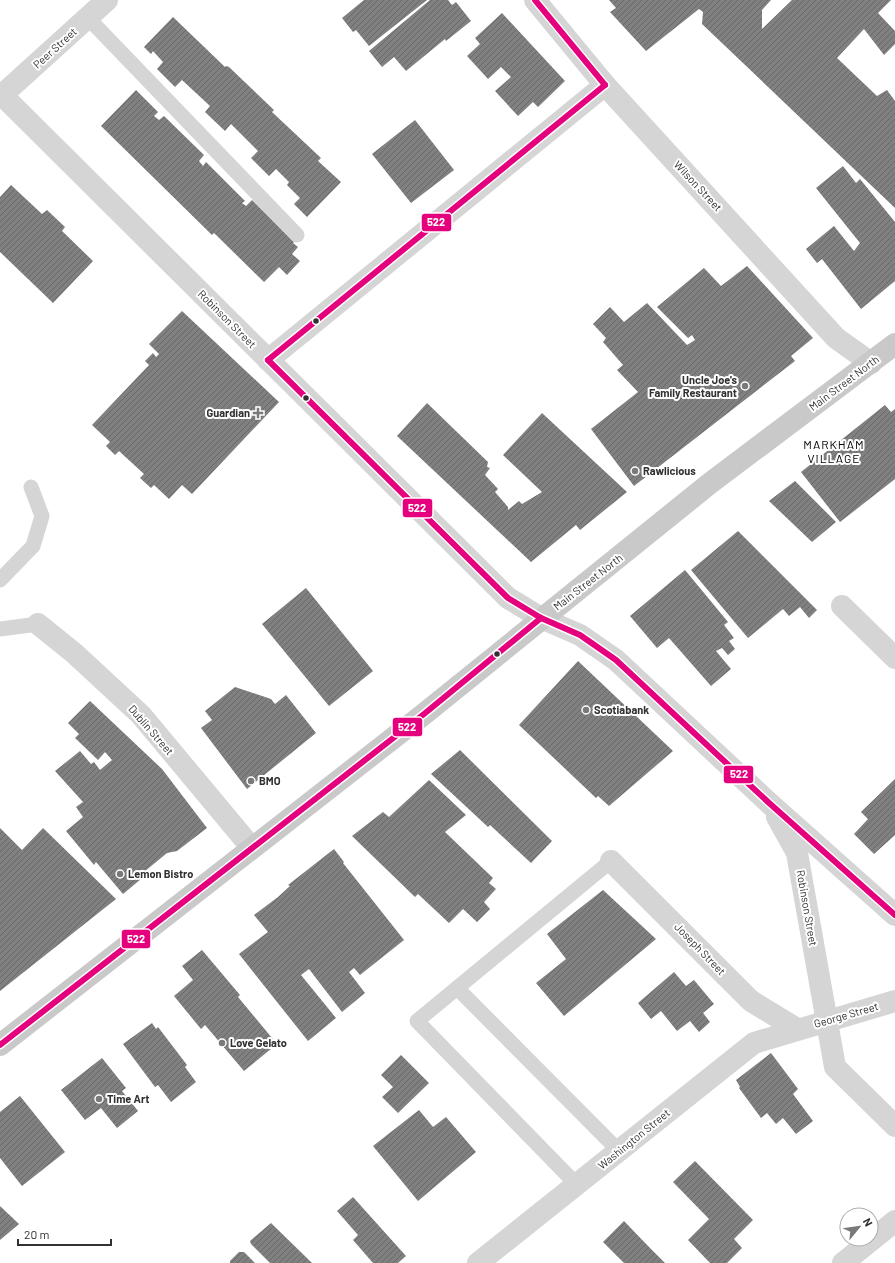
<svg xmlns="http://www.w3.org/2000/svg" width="895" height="1263" viewBox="0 0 895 1263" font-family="Barlow,sans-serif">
	<defs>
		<pattern id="building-hatch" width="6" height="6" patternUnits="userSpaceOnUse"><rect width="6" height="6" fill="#808080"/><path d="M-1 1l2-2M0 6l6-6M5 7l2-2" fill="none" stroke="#696969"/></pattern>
	</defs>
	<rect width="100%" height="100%" fill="#fff"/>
	<g fill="url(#building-hatch)">
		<polygon points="364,0 427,0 369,46 356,30 353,32 342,18"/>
		<polygon points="430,0 448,0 452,5 456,2 471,21 446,41 445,39 406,71 394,57 382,67 369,51"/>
		<polygon points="609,0 771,0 762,10 762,29 792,0 891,0 878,13 895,31 895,44 884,55 864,29 837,58 877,96 887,90 895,101 895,208 702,24 703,12 699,9 646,51 610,12 616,8"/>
		<polygon points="502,13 565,81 538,107 533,102 518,116 495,91 511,77 501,67 488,79 467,56 480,44 475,38"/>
		<polygon points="173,17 225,67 226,66 229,67 274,110 272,112 321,158 318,161 341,182 307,217 294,204 300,198 287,185 289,182 276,169 269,176 251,158 258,151 231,124 225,131 205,112 210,106 182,80 175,87 157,69 163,62 153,51 151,54 144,47"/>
		<polygon points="136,90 158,112 154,116 159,120 164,116 204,155 199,161 203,166 206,162 245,201 242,203 246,206 252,200 294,242 293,243 298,247 292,254 300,261 287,275 279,267 264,282 214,233 212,235 101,126"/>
		<polygon points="415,120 454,170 411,203 372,154"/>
		<polygon points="843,166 856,183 860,179 895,222 895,281 861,309 822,259 817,263 806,249 834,226 854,251 860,243 816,188"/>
		<polygon points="11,185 42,214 47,210 65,227 62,231 93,261 53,303 0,252 0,197"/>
		<polygon points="747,266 813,338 791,356 795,361 634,486 591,429 638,392 617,370 623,365 603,342 606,338 593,324 610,307 624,322 647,303 687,345 695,340 692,335 688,338 657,307 704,268 721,286"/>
		<polygon points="182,311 279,402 192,494 182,485 169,499 154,485 151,488 140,478 144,474 119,451 115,455 106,446 110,442 92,425 149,365 145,361 153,353 156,357 159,354 149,344"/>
		<polygon points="427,403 488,462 487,467 490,468 485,475 498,489 495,492 508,507 508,510 519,501 522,504 542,492 503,455 542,413 627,492 580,530 576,525 531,562 397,436"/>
		<polygon points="885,405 891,412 895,409 895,479 840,522 801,472"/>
		<polygon points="795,481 836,522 812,542 769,501"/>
		<polygon points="738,531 817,610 809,618 800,607 789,616 783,609 748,638 691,570"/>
		<polygon points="685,570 728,622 724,625 734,638 729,641 735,649 728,655 722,648 716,651 731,669 711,686 669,638 657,648 630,616"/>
		<polygon points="306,588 373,671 329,706 262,624"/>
		<polygon points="578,661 673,751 609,806 598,796 596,798 519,725"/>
		<polygon points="235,687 271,699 275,704 286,695 316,733 247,789 201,728 212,720 205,711"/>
		<polygon points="90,701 162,769 207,828 177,851 167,853 139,876 141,879 123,894 96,862 94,865 66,831 83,817 76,807 83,802 55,771 80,751 91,764 94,762 100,770 112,760 105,752 98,760 75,738 79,734 68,723"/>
		<polygon points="460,750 552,841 531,863 490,825 488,827 431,774"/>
		<polygon points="895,779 895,835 874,854 854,834 868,819 861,812"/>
		<polygon points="429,780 466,815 445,832 493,878 489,883 496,889 484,902 490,909 477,922 463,909 449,923 418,894 415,897 352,836 383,812 389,817"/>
		<polygon points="0,828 22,850 43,828 116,899 0,991"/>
		<polygon points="334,849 344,862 343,863 404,940 360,975 354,968 349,972 365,993 342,1012 309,969 301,975 336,1018 308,1041 239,954 268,932 254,915 278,897 290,886 288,885"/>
		<polygon points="603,890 656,939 564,1016 536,983 566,959 547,934"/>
		<polygon points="202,950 240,995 238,997 277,1044 244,1071 205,1025 201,1029 174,996 193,980 182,966"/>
		<polygon points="674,972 686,986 694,980 714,1004 703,1013 710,1022 699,1032 690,1021 677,1031 661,1011 651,1019 638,1003"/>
		<polygon points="152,1023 156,1029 158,1027 187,1065 185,1067 196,1082 171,1102 158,1085 155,1087 123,1044"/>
		<polygon points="771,1053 798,1089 793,1094 813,1121 796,1134 783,1118 776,1124 767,1113 761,1118 739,1088 740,1087 736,1080"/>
		<polygon points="401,1055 429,1083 398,1113 382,1097 393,1087 381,1075"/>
		<polygon points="102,1058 126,1088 122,1091 138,1111 117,1128 101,1108 85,1120 61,1090"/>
		<polygon points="20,1096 65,1152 22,1186 0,1158 0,1112"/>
		<polygon points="419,1110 433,1127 446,1117 476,1152 418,1201 373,1146"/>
		<polygon points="695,1161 753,1220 734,1239 742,1248 727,1263 710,1263 688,1240 709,1219 673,1182"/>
		<polygon points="353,1197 406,1256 398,1263 373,1263 353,1240 358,1235 337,1211"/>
		<polygon points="0,1206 19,1224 0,1240"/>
		<polygon points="624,1221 649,1247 665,1263 624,1263 603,1242"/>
		<polygon points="271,1223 312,1263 270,1263 251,1244 250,1241"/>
		<polygon points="239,1252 244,1252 255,1263 230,1263 230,1261"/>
	</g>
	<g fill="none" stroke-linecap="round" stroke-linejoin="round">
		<g stroke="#d5d5d5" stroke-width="15">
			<polyline points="88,18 297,235"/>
			<polyline points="0,580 33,546 42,516 31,487"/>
			<polyline points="0,629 38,624"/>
			<polyline points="457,988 619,1151"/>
			<polyline points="577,1185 417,1021 611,861"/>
		</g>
		<g stroke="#d5d5d5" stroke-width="22">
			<polyline points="535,0 605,85 836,338 871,363"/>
			<polyline points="0,93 508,598 541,618"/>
			<polyline points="2,95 107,0"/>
			<polyline points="268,360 605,85"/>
			<polyline points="842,606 895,658"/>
			<polyline points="38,624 74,653 141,715 251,847"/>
			<polyline points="611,861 751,1001 797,1029"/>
			<polyline points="478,1263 754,1043 895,1001"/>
			<polyline points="843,1263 895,1221"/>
		</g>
		<g stroke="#d5d5d5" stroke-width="22">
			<polyline points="541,618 580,635 616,660 768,802 895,915"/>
			<polyline points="777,817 797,853 835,1067 895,1126"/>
		</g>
		<polyline stroke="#c9c9c9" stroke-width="22" points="0,1045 424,714 709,484 895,344"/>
		<g stroke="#fff" stroke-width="9">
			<g id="bus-1">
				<polyline points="535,0 605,85"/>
				<polyline points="268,360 508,598 541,618 580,635 616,660 768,802 895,915"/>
				<polyline points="268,360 605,85"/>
				<polyline points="0,1045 424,714 541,618"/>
			</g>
		</g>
		<use href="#bus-1" stroke="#e5007d" stroke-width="6"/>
	</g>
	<g fill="#313131" stroke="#fff" stroke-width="1.5">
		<circle cx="316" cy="321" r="3.5"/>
		<circle cx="306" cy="398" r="3.5"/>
		<circle cx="497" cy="654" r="3.5"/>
	</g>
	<g fill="#797979" stroke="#fff" stroke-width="1.5">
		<circle cx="745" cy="386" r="4"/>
		<path d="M256 407h4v4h4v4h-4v4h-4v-4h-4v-4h4z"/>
		<circle cx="635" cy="471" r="4"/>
		<circle cx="586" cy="710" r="4"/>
		<circle cx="251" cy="781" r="4"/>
		<circle cx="120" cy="874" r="4"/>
		<circle cx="222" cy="1043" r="4"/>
		<circle cx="99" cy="1099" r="4"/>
	</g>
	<g text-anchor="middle" stroke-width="4" stroke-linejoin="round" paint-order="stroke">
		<g font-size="11" fill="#313131" stroke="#fff">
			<text transform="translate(55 48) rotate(-42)" y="4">Peer Street</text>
			<text transform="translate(698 186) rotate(47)" y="4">Wilson Street</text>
			<text transform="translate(227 319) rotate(45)" y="4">Robinson Street</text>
			<text transform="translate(844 383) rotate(-37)" y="4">Main Street North</text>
			<text transform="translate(588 582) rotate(-38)" y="4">Main Street North</text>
			<text transform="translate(151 730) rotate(49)" y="4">Dublin Street</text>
			<text transform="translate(807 908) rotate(80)" y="4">Robinson Street</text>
			<text transform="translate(700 949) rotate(46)" y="4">Joseph Street</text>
			<text transform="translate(846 1015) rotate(-16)" y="4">George Street</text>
			<text transform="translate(634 1139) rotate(-39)" y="4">Washington Street</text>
		</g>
		<g font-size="11" font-weight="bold" fill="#313131" stroke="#fff" text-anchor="start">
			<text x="737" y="384" text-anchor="end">Uncle Joe's<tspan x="737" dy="13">Family Restaurant</tspan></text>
			<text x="250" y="417" text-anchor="end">Guardian</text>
			<text x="643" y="475">Rawlicious</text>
			<text x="594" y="714">Scotiabank</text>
			<text x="259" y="785">BMO</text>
			<text x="128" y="878">Lemon Bistro</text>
			<text x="230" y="1047">Love Gelato</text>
			<text x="107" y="1103">Time Art</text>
		</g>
		<g font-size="12" letter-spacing="1" fill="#000" stroke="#fff">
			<text x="834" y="449">MARKHAM<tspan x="834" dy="14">VILLAGE</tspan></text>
		</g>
	</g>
	<g stroke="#fff" stroke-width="1.5">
		<rect x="421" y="213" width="31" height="19" rx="4" fill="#e5007d"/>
		<rect x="402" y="498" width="31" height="20" rx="4" fill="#e5007d"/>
		<rect x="392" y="717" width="31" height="20" rx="4" fill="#e5007d"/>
		<rect x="723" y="765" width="31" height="19" rx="4" fill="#e5007d"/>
		<rect x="121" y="929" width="30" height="20" rx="4" fill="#e5007d"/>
	</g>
	<g font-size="11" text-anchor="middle" font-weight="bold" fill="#fff">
		<text x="436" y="226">522</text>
		<text x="417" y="512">522</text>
		<text x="407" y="731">522</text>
		<text x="739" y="778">522</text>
		<text x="136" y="943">522</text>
	</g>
	<g transform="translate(859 1227) rotate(61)"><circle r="19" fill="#ffffff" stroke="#adadad"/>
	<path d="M0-3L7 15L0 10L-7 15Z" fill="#797979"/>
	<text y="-6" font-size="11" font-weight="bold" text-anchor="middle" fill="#313131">N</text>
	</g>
	<path d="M18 1239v6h93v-6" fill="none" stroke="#313131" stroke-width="2"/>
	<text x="24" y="1239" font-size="12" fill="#313131" stroke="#ffffff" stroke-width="3" paint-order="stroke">20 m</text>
</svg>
